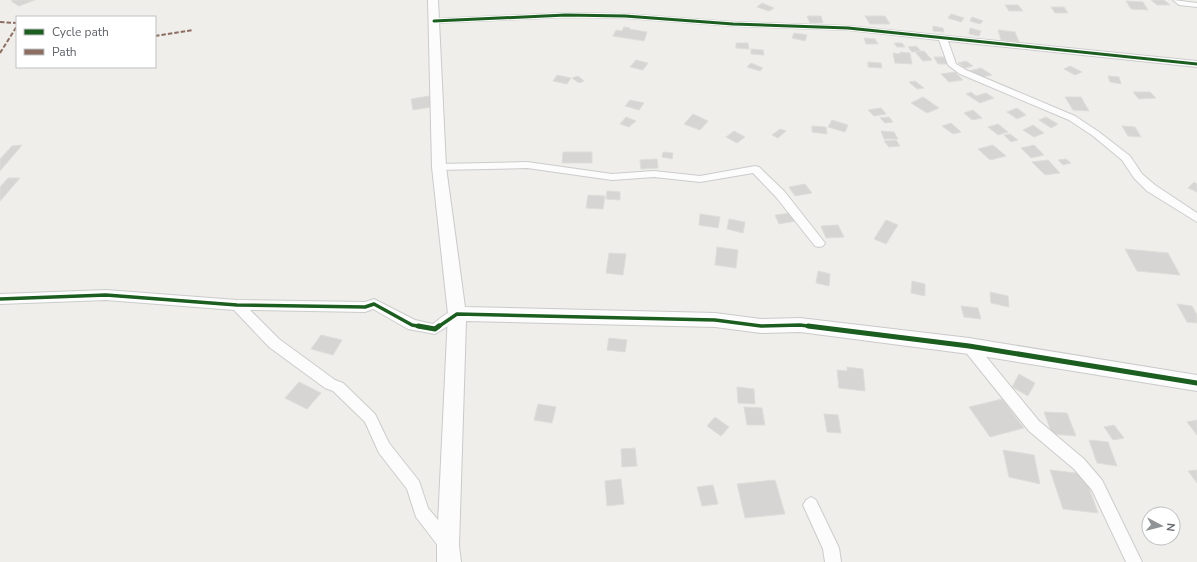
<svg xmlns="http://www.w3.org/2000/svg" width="1197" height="562" viewBox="0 0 1197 562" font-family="'Nunito Sans',sans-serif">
	<rect width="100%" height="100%" fill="#efeeea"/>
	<g fill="#d6d5d3" stroke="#deddd9">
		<polygon points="14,0 35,0 19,6 11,1"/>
		<polygon points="1151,0 1164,0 1170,5 1157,5"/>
		<polygon points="1126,1 1143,2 1148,10 1131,9"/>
		<polygon points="762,3 774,8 769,11 757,7"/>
		<polygon points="1005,5 1018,5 1023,11 1009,11"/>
		<polygon points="1051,7 1064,7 1068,13 1055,13"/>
		<polygon points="951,14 964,18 961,22 948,18"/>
		<polygon points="807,16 821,16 823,23 810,23"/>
		<polygon points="865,16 885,16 890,24 870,24"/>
		<polygon points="972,17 983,21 980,24 970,21"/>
		<polygon points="933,26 943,28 944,32 933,31"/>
		<polygon points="624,27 630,28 629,29 647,32 644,41 613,36 616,30 622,31"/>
		<polygon points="970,28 981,31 979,36 969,34"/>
		<polygon points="998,30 1015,32 1019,42 1001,40"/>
		<polygon points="794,33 807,35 805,41 792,38"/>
		<polygon points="864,38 875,39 878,44 866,44"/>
		<polygon points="736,43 748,43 749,49 736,48"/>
		<polygon points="894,43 902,43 905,47 897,47"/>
		<polygon points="916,46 921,51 912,52 908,47"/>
		<polygon points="751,49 763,50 764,55 751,54"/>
		<polygon points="924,51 932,60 923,61 915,52"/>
		<polygon points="900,52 910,53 912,64 895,63 893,53 900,54"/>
		<polygon points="934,57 946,57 951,64 938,64"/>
		<polygon points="636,60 648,63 643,70 630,67"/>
		<polygon points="966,61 973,66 965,68 958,63"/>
		<polygon points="868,62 881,63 882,68 868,67"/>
		<polygon points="751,63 763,68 760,71 747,67"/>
		<polygon points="1070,66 1082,72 1075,75 1064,69"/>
		<polygon points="981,68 992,75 978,78 969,71"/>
		<polygon points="955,72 963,80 949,82 941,74"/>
		<polygon points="557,75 571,78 567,84 553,81"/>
		<polygon points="578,76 584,81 579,83 572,78"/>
		<polygon points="1108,76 1119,77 1121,84 1110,82"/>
		<polygon points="915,81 924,88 917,89 909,82"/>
		<polygon points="971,92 976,96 986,93 994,98 980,103 966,94"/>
		<polygon points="1133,92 1150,92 1156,98 1139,99"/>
		<polygon points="429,96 431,107 413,110 411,99"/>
		<polygon points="923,97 939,108 927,113 911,103"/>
		<polygon points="1065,97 1081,97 1089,111 1073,110"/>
		<polygon points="630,100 644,103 639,110 625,106"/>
		<polygon points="881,108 886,114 874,116 868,110"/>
		<polygon points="1017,108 1026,115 1017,119 1007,112"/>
		<polygon points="973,110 982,118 972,120 964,113"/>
		<polygon points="693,114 708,121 700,130 684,124"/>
		<polygon points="626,117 636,121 629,127 620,124"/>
		<polygon points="889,117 893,122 885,123 880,118"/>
		<polygon points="1046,117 1058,124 1051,128 1039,120"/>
		<polygon points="832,120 848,125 845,132 828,127"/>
		<polygon points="951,123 961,132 953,134 942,126"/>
		<polygon points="998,124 1008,132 998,135 988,127"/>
		<polygon points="1033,125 1044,133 1034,137 1023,130"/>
		<polygon points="812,126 826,127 827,134 812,132"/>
		<polygon points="1122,126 1135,127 1141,137 1128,136"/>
		<polygon points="780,129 786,131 778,138 772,135"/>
		<polygon points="734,131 745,137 737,143 726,137"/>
		<polygon points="881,131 894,132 898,139 884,139"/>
		<polygon points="1010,134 1018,140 1011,142 1004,135"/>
		<polygon points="896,140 900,146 889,147 884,141"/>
		<polygon points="22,145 0,171 0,159 12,146"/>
		<polygon points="993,145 1006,156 990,160 978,149"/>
		<polygon points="1034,145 1044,155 1031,158 1021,148"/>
		<polygon points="563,152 592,152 592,163 562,163"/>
		<polygon points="663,152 673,153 672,159 662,157"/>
		<polygon points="657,159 658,168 641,169 640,160"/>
		<polygon points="1066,159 1071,163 1063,165 1058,160"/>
		<polygon points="1048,160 1060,173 1045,175 1032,162"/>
		<polygon points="8,178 20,178 0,201 0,187"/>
		<polygon points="1194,182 1197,184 1197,192 1188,188"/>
		<polygon points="805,184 812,193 795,196 789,187"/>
		<polygon points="607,191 620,192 620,200 606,199"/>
		<polygon points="588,195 605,196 603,209 586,208"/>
		<polygon points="791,213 796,221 779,224 775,215"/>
		<polygon points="700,214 720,217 718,228 699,225"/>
		<polygon points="729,219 745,222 743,233 727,229"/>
		<polygon points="886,220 898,225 886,244 874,239"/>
		<polygon points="838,225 844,237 826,238 821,226"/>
		<polygon points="717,247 738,250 736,268 715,265"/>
		<polygon points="1125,249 1168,253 1180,275 1137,271"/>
		<polygon points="609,253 626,254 623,275 606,273"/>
		<polygon points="818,271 830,274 829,286 816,283"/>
		<polygon points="912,281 925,284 925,296 911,293"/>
		<polygon points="990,292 1008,296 1009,307 991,303"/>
		<polygon points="1177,304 1192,306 1197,315 1197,323 1187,322"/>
		<polygon points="961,306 978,308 981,319 964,317"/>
		<polygon points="321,335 342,340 333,355 311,349"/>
		<polygon points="609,338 627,340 625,352 607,350"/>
		<polygon points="847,367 863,369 865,391 839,388 837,370 847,371"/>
		<polygon points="1019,374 1035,383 1028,396 1012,387"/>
		<polygon points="299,382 321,393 307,409 285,398"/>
		<polygon points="737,387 754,389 755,404 738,403"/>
		<polygon points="1002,399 1024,428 990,437 969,407"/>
		<polygon points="538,404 556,407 552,423 534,420"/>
		<polygon points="744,407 762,408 765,425 747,425"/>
		<polygon points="1044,412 1067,413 1076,436 1052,434"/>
		<polygon points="824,414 838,415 841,433 827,432"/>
		<polygon points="715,417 729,427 721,436 707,426"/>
		<polygon points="1197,420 1197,435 1187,422"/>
		<polygon points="1114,425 1124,438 1113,440 1104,427"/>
		<polygon points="1089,440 1108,442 1117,466 1097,463"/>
		<polygon points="635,448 637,466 622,467 621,449"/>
		<polygon points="1003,450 1034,455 1040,484 1009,477"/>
		<polygon points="1050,470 1084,474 1098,513 1063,509"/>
		<polygon points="1197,470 1197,483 1188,471"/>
		<polygon points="621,479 624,504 607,506 605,481"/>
		<polygon points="775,480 785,514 745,518 737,484"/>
		<polygon points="713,485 718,504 702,506 697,487"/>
	</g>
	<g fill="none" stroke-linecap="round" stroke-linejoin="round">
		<g stroke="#cbcccc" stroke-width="2">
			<g id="street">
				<polygon points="1173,0 1197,3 1197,7 1179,5"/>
				<polygon points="566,13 625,14 733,22 848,26 1197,61 1197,67 948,41 956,64 966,70 1075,116 1099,132 1130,156 1142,174 1155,185 1197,213 1197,222 1147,191 1134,178 1122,160 1093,136 1069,120 960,74 948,65 939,40 848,30 733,26 625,18 566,17 434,23 430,21 434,19"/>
				<polygon points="527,162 612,174 654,171 700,176 755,166 759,167 784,191 825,243 823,246 819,247 815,246 776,197 753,173 700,182 654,177 612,180 527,168 439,170 434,167 439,164"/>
				<path d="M106 290 237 300 365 302 374 299 415 320 433 324C441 318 452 307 461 310L463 314 461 318 435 334 408 329 373 309 365 312 250 310 279 339 335 380 343 383 375 414 389 443 419 481 428 508 454 539 456 545 454 551 448 553 442 551 416 517 407 489 379 453 365 422 333 391 325 388 269 347 234 310 106 300 0 304V294Z"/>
				<polygon points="969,341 974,342 1039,421 1084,459 1102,480 1142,562 1126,562 1092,490 1074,469 1029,431 964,350 963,346 964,342"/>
				<polygon points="811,497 816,500 839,548 841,562 825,562 823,549 803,505 806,500"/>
			</g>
		</g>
		<g stroke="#cacacb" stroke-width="2">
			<polygon id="secondary" points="428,0 438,0 446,167 465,307 715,313 761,319 800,318 969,338 1197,375 1197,391 969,354 800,332 761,333 715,327 466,321 459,545 461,562 437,562 437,545 448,314 432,167"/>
		</g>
		<use href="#street" fill="#fdfcfc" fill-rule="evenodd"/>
		<use href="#secondary" fill="#fdfcfc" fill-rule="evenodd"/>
		<g stroke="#8d6e63" stroke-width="2" stroke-dasharray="4.5 2" stroke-linecap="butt">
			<polyline points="0,22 17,23"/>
			<polyline points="155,36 193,30"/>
			<polyline points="0,53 17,26"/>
		</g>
		<g stroke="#fff" stroke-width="5">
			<polyline id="cycleway-far2" points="434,21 566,15 625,16 733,24 848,28 1197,64"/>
		</g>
		<g stroke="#fff" stroke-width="6">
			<g id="cycleway-far1">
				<polyline points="0,299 106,295 237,305 365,307 374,304 412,325 423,327"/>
				<polyline points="438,327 457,314 715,320 761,326 800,325 816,327"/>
			</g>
		</g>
		<g stroke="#fff" stroke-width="8">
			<g id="cycleway">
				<polyline points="418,326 435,329 439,326"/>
				<polyline points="808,326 969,346 1197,383"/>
			</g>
		</g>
		<use href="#cycleway-far2" stroke="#1b5e20" stroke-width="3"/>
		<use href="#cycleway-far1" stroke="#1b5e20" stroke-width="3.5"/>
		<use href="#cycleway" stroke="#1b5e20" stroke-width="5"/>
	</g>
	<rect x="16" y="16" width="140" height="52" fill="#ffffff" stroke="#bfc1c3"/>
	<rect x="24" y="29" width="20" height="6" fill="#1b5e20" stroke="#bfc1c3"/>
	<text x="52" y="36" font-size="12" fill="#5f6368">Cycle path</text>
	<rect x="24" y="49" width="20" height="6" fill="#8d6e63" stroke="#bfc1c3"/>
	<text x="52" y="56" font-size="12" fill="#5f6368">Path</text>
	<g transform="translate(1161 526) rotate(97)"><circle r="19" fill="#ffffff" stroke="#bfc1c3"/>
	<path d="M0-3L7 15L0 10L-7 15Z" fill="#919496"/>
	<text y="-6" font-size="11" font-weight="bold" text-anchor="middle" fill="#5f6368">N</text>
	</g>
</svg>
